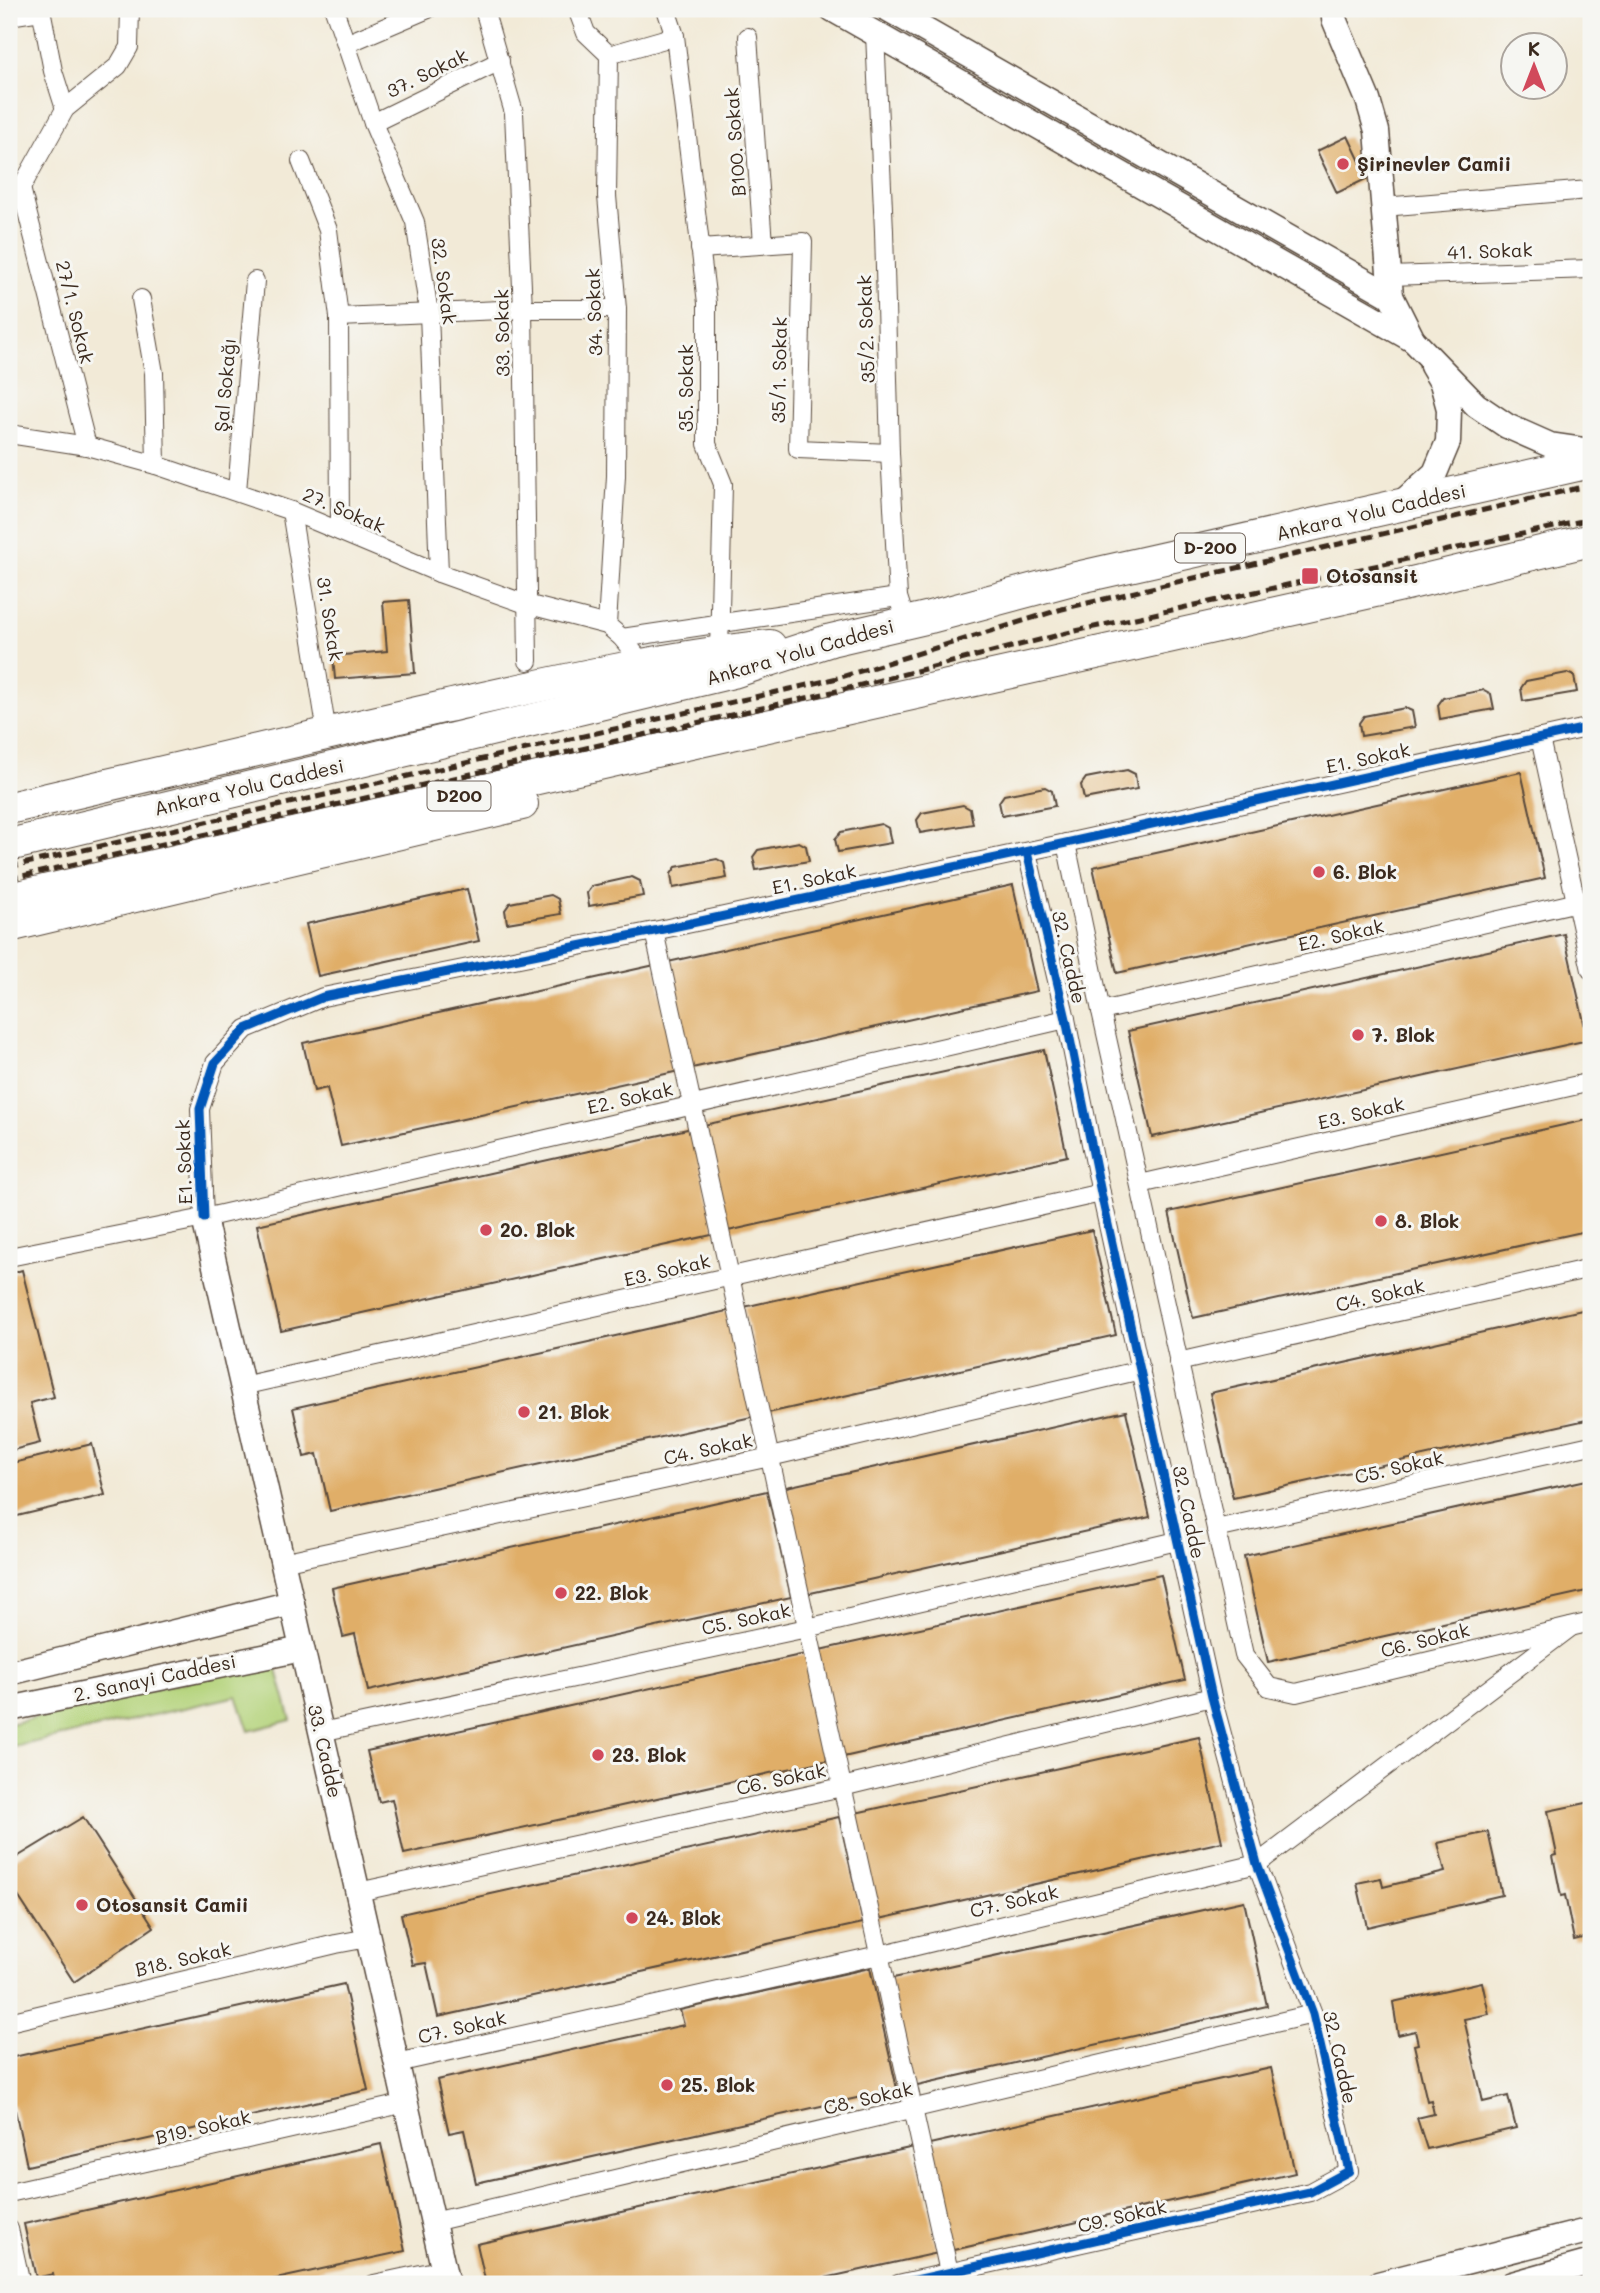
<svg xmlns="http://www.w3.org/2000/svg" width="1600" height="2293" viewBox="0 0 1600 2293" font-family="Mali,sans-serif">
	<rect width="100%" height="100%" fill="#f6f6f2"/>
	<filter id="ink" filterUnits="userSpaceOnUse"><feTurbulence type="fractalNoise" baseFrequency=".0143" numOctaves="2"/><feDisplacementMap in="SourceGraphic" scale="14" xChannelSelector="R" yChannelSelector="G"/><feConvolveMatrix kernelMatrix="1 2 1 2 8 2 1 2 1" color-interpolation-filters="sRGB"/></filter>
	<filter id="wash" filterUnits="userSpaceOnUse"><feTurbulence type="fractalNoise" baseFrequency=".00686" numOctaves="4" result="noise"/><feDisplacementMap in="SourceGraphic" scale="28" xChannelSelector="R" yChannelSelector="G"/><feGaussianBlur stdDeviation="1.57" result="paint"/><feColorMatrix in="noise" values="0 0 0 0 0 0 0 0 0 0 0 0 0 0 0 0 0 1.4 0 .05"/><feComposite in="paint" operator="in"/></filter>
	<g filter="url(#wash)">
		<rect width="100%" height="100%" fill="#f2ead7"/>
		<polygon fill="#b4d37a" stroke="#787e4c" stroke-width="2" points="275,1663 291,1720 249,1731 237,1696 9,1748 9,1724 227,1672"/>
		<g id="blocks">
			<g fill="#e0ae68">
				<polygon points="1348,136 1368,178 1337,193 1317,151"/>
				<polygon points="409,600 415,673 335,679 333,656 387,651 383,602"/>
				<polygon points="1567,673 1574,676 1577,692 1523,701 1521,688 1526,681"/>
				<polygon points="1484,690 1491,694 1494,709 1440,719 1438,705 1443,698"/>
				<polygon points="1405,708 1412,711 1415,727 1361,736 1359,723 1364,716"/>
				<polygon points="1127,770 1135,774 1137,789 1084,799 1081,785 1086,778"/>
				<polygon points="1521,772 1545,878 1117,973 1093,867"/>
				<polygon points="1045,787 1052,791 1055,806 1002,816 999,802 1004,795"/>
				<polygon points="963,805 970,809 973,824 920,833 917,820 922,813"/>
				<polygon points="881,824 888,828 891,843 838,852 835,839 841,832"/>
				<polygon points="799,842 806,846 809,861 756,870 753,857 758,850"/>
				<polygon points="717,859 724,863 727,878 673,888 671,874 676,867"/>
				<polygon points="632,877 640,881 643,896 589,906 587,893 592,886"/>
				<polygon points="1013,885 1037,991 692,1068 668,962"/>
				<polygon points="467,889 479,941 318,976 306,924"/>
				<polygon points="551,895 558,899 561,914 507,923 505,910 510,903"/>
				<polygon points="1564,934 1588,1040 1152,1137 1128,1031"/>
				<polygon points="655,965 679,1071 341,1146 327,1088 314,1091 303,1043"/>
				<polygon points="1044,1050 1067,1156 728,1231 704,1125"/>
				<polygon points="1591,1119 1591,1230 1193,1318 1169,1212"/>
				<polygon points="692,1128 716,1234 281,1331 257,1225"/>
				<polygon points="1092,1230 1116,1335 768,1413 744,1307"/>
				<polygon points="22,1270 54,1397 30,1403 40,1443 9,1451 9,1274"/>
				<polygon points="1591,1308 1591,1419 1233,1498 1210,1393"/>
				<polygon points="732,1310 756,1416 330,1511 317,1454 304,1457 293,1408"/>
				<polygon points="1126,1411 1150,1517 806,1594 782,1488"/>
				<polygon points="92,1444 105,1495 9,1518 9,1464"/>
				<polygon points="1591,1479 1591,1590 1268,1662 1244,1556"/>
				<polygon points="767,1491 791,1597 368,1691 355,1634 343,1637 332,1588"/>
				<polygon points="1161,1575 1185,1680 839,1758 815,1651"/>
				<polygon points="805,1654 829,1760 404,1854 392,1799 379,1802 367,1751"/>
				<polygon points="1199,1737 1222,1842 875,1920 851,1814"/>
				<polygon points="1591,1802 1591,1936 1574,1940 1565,1895 1561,1896 1553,1856 1557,1855 1548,1811"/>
				<polygon points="83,1817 154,1927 74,1982 9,1882 9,1862"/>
				<polygon points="839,1817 863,1923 438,2017 426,1963 413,1965 401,1914"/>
				<polygon points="1488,1832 1502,1895 1367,1927 1357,1883 1381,1878 1383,1887 1445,1872 1438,1843"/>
				<polygon points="1244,1901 1267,2006 913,2086 889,1979"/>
				<polygon points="870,1968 897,2089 476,2183 464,2130 449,2133 437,2080 684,2025 680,2010"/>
				<polygon points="1482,1982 1489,2014 1464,2019 1480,2088 1483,2102 1508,2096 1516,2128 1427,2149 1417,2118 1434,2114 1431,2100 1427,2101 1414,2045 1418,2044 1415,2031 1398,2035 1393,2002"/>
				<polygon points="344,1984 368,2090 27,2166 14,2105 9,2106 9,2058"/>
				<polygon points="1271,2068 1295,2173 949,2251 925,2145"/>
				<polygon points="381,2144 405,2251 253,2284 55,2284 53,2274 36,2278 24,2224"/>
				<polygon points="914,2147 938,2253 798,2284 486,2284 477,2244"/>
			</g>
		</g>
	</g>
	<g filter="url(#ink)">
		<use href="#blocks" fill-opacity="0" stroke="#56473a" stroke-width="2"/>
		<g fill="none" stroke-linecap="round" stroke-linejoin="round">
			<g stroke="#56473a" stroke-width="20">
				<g id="street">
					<polyline points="41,9 53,71 65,109"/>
					<polyline points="334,9 373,123 415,222 429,313 439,573"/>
					<polyline points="484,9 514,113 523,309 528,661"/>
					<polyline points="577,9 586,33 609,55 607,196 617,309 616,476 607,625"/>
					<polyline points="666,9 675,36"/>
					<polyline points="9,16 41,11"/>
					<polyline points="875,34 884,231 890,453 898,597 906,622"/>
					<polyline points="748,37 763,244"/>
					<polyline points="346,44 428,9"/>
					<polyline points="609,55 675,36 707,303 707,444 723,484 719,652"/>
					<polyline points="373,123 500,61"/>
					<polyline points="301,161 328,230 339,317 340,531"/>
					<polyline points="21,188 87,446"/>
					<polyline points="9,202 21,188 65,109 118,66 129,47 130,9"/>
					<polyline points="1383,207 1589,190"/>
					<polyline points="700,249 803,242 798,449 890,453"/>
					<polyline points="1390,276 1591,269"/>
					<polyline points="141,299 154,373 156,465"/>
					<polyline points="339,317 523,309 617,309"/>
					<polyline points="9,434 87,446 156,465 291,511 439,573 526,604 607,625 622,638 643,664"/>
					<polyline points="237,491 255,281"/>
					<polyline points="291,511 327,733"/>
					<polyline points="622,638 898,597"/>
					<polyline points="1540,738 1591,970"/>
					<polyline points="1066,843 1101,1011 1244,1655 1269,1687 1296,1693 1591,1622"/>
					<polyline points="654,931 949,2272"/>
					<polyline points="1101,1011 1591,899"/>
					<polyline points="1140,1184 1591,1082"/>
					<polyline points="204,1218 200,1109 215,1063 246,1029 323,997 654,931 1066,843 1591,727"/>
					<polyline points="9,1257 204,1218 1066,1019"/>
					<polyline points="1178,1362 1591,1268"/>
					<polyline points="242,1386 1101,1193"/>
					<polyline points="1216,1529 1591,1445"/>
					<polyline points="282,1562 770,1457 1141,1370"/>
					<polyline points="321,1732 807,1628 1177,1541"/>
					<polyline points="358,1892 842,1787 1212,1697"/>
					<polyline points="9,2022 336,1944 368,1938"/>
					<polyline points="397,2063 879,1955 1257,1864 1571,1627"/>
					<polyline points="9,2193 406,2103"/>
					<polyline points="433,2222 1313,2014"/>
					<polyline points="9,2229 21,2284"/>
					<polyline points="374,2284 444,2269"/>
					<polyline points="898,2284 1310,2192 1349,2171 1313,2014 1257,1864 1212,1697 1101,1193 1066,1019 1027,852"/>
				</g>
			</g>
			<g stroke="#56473a" stroke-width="27">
				<g id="secondary">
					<polyline points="832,9 1413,340"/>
					<polyline points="888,9 1391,296"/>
					<polyline points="1334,9 1334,19 1368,100 1377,131 1391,296 1413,340 1476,405 1507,426 1550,445 1591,451"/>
					<polyline points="1398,506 1435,473 1448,442 1449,409 1442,383 1432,366"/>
					<polyline points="204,1218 447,2284"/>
					<polyline points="9,1673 292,1603"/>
					<polyline points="9,1709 302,1649"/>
					<polyline points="1378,2284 1591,2230"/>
					<polyline points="1512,2284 1591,2262"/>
				</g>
			</g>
			<g stroke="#56473a" stroke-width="34">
				<g id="highway">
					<path d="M9 808C153 774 298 740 443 707 551 683 659 658 770 646"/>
					<polyline points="9,845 733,672 831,640 930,617 1076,578 1591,462"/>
					<polyline points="9,899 682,745 1407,584 1591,540"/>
					<polyline points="9,926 522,804"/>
				</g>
			</g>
			<use href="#street" stroke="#fff" stroke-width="18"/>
			<use href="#secondary" stroke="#fff" stroke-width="24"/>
			<use href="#highway" stroke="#fff" stroke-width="32"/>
			<g stroke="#3b2a1e" stroke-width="5" stroke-dasharray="10 5" stroke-linecap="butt">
				<polyline points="9,867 838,678 1062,609 1591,485"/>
				<polyline points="9,879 841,690 1071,632 1591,519"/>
			</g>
			<g stroke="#f6f6f2" stroke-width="13">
				<g id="cycleway">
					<polyline points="204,1218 200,1109 215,1063 246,1029 323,997 654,931 1066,843 1591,727"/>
					<polyline points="898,2284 1310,2192 1349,2171 1313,2014 1257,1864 1212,1697 1101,1193 1066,1019 1027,852"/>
				</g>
			</g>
			<use href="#cycleway" stroke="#0057b8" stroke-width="9"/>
		</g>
	</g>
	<g fill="#d1495b" stroke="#f6f6f2" stroke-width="2.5">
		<circle cx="1343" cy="164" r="7"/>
		<rect x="1301" y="567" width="18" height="18" rx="3.5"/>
		<circle cx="1319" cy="872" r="7"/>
		<circle cx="1358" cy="1035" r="7"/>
		<circle cx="1381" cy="1221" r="7"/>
		<circle cx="486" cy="1230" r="7"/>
		<circle cx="524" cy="1412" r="7"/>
		<circle cx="561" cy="1593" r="7"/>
		<circle cx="598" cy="1755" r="7"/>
		<circle cx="82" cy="1905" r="7"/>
		<circle cx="632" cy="1918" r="7"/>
		<circle cx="667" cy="2085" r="7"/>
	</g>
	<g text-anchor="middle" stroke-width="6" stroke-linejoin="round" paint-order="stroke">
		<g fill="#f6f6f2" stroke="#73675e" stroke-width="2">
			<rect x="1175" y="533.5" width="70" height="29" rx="5"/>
			<rect x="427.5" y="781.5" width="63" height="29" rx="5"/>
		</g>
		<g font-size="18" font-weight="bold" fill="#3b2a1e">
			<text x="1210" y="554">D-200</text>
			<text x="459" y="802">D200</text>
		</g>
		<g font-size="19" fill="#3b2a1e" stroke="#f6f6f2">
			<text transform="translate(427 73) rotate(-26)" y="7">37. Sokak</text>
			<text transform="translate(735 142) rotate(-94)" y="7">B100. Sokak</text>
			<text transform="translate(1490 251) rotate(-2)" y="7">41. Sokak</text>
			<text transform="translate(444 281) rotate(82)" y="7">32. Sokak</text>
			<text transform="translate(75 312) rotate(76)" y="7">27/1. Sokak</text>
			<text transform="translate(594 312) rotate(-92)" y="7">34. Sokak</text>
			<text transform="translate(866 329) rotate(-92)" y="7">35/2. Sokak</text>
			<text transform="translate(502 333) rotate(-91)" y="7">33. Sokak</text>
			<text transform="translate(779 370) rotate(-89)" y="7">35/1. Sokak</text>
			<text transform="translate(225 385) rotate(-85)" y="7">Şal Sokağı</text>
			<text transform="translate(686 388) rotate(-90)" y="7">35. Sokak</text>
			<text transform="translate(344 510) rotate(23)" y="7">27. Sokak</text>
			<text transform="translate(1371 512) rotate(-13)" y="7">Ankara Yolu Caddesi</text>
			<text transform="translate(330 619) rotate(81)" y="7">31. Sokak</text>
			<text transform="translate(800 652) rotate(-16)" y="7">Ankara Yolu Caddesi</text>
			<text transform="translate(1368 758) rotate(-12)" y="7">E1. Sokak</text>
			<text transform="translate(249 787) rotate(-13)" y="7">Ankara Yolu Caddesi</text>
			<text transform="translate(814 879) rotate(-12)" y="7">E1. Sokak</text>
			<text transform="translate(1341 935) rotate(-13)" y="7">E2. Sokak</text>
			<text transform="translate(1069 957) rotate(77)" y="7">32. Cadde</text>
			<text transform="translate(630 1098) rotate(-13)" y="7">E2. Sokak</text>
			<text transform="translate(1361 1113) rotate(-13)" y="7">E3. Sokak</text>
			<text transform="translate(184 1162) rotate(-92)" y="7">E1. Sokak</text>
			<text transform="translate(667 1270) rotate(-13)" y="7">E3. Sokak</text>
			<text transform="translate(1380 1295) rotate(-13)" y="7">C4. Sokak</text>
			<text transform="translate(708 1449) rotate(-12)" y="7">C4. Sokak</text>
			<text transform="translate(1399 1467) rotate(-13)" y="7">C5. Sokak</text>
			<text transform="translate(1189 1512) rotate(78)" y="7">32. Cadde</text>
			<text transform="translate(746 1619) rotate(-12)" y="7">C5. Sokak</text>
			<text transform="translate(1425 1640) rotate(-14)" y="7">C6. Sokak</text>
			<text transform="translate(155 1678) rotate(-12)" y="7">2. Sanayi Caddesi</text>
			<text transform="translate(325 1751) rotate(77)" y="7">33. Cadde</text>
			<text transform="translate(781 1779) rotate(-12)" y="7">C6. Sokak</text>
			<text transform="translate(1014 1901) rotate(-13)" y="7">C7. Sokak</text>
			<text transform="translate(183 1959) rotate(-13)" y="7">B18. Sokak</text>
			<text transform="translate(462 2027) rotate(-13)" y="7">C7. Sokak</text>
			<text transform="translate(1340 2057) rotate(77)" y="7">32. Cadde</text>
			<text transform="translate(868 2098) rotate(-13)" y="7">C8. Sokak</text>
			<text transform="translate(203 2127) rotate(-13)" y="7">B19. Sokak</text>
			<text transform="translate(1122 2216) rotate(-13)" y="7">C9. Sokak</text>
		</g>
		<g font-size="19" font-weight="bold" fill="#3b2a1e" stroke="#f6f6f2" text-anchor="start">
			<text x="1357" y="171">Şirinevler Camii</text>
			<text x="1326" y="583">Otosansit</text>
			<text x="1333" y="879">6. Blok</text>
			<text x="1372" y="1042">7. Blok</text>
			<text x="1395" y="1228">8. Blok</text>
			<text x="500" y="1237">20. Blok</text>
			<text x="538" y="1419">21. Blok</text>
			<text x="575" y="1600">22. Blok</text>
			<text x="612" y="1762">23. Blok</text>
			<text x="96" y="1912">Otosansit Camii</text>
			<text x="646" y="1925">24. Blok</text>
			<text x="681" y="2092">25. Blok</text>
		</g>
	</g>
	<rect width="1600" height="2293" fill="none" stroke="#f6f6f2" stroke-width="35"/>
	<g transform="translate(1534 66)"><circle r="33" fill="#f6f6f2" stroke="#aba49d" stroke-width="2"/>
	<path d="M0-5L12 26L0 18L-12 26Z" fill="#d1495b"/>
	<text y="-10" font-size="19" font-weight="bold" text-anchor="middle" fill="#3b2a1e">K</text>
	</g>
</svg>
